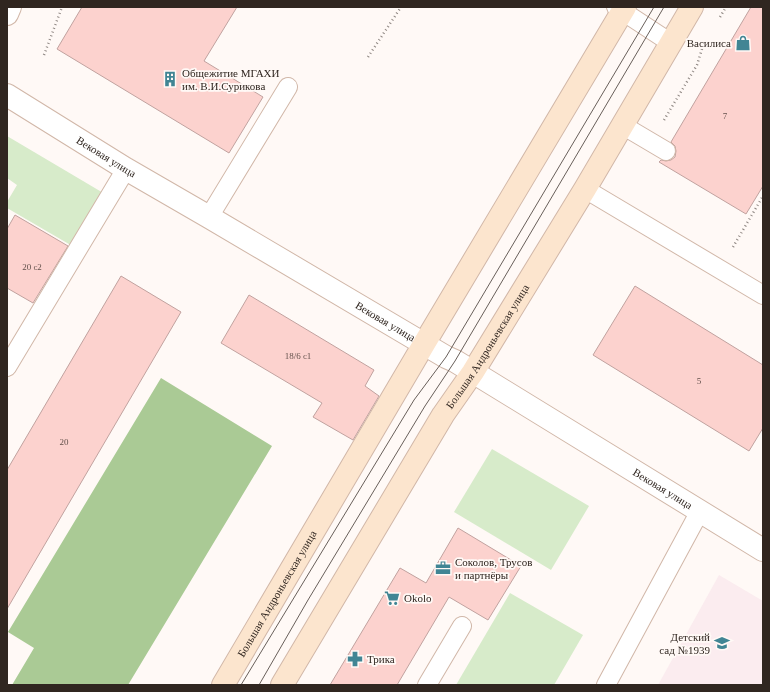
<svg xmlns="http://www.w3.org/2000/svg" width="770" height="692" viewBox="0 0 770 692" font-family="'Times New Roman',serif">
	<rect width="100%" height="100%" fill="#fff9f6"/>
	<polygon fill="#fbecef" points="719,575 763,601 763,685 658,685"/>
	<g fill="#d7ebca">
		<polygon points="7,136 105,194 74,247 7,208 7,202 17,185 7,178"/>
		<polygon points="492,449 589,506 551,570 454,512"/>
		<polygon points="510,593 583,635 554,685 456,685"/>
	</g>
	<polygon fill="#aaca95" points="161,378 272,446 128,685 12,685 34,648 8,632"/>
	<g fill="#fcd2ce" stroke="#c1a29f">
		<polygon points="82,7 237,7 204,61 263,97 229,153 57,49"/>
		<polygon points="751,7 763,7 763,186 746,214 659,162 661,160 666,161 671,160 675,157 676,151 675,146 671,142"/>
		<polygon points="15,215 68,246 33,303 7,288 7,229"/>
		<polygon points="121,276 181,312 7,609 7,470"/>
		<polygon points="635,286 763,365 763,428 749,451 593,355"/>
		<polygon points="249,295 374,370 365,386 379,396 353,440 313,417 322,403 221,343"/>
		<polygon points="458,528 521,566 488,620 449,597 397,685 330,685 400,568 426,583"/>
	</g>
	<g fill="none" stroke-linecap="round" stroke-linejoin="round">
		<g stroke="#d1b7a8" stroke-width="20">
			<g id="lane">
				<polyline points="616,7 671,43"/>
				<polyline points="622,125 666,151"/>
				<polyline points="585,189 763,295"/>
				<polyline points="209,217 288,87"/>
				<polyline points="7,367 126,169"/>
				<polyline points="427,685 462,626"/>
				<polyline points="606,685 700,511"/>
			</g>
		</g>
		<g stroke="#d1b7a8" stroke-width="24">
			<g id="street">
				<polyline points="7,14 10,7"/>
				<path id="s1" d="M7 95 126 169 209 217 446 357 455 361 763 550"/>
			</g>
		</g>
		<g stroke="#d1b7a8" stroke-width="24">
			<g id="secondary">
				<path id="s2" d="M223 685 424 344 625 7"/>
				<path id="s3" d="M282 685 443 415 473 372 585 189 692 7"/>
			</g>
		</g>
		<g stroke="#8e8682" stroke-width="2.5" stroke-dasharray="1 3" stroke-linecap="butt">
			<polyline points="720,17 726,7"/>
			<polyline points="44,55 62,7"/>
			<polyline points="368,57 401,7"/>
			<polyline points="664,120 697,65 702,49"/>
			<polyline points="733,247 763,196"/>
		</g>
		<use href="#lane" stroke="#fff" stroke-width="18"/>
		<use href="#street" stroke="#fff" stroke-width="22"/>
		<use href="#secondary" stroke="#fce5ce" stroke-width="22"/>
		<g stroke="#685f5a" stroke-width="1">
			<polyline points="241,685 414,400 446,357 654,7"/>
			<polyline points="259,685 308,600 425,406 455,361 664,7"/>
		</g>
	</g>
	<defs>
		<g id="shop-bare" transform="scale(1.2)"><path d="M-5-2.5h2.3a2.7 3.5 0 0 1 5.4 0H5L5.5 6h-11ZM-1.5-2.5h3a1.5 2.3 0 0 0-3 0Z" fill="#418594" stroke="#fff9f6" stroke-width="2.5" paint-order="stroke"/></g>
		<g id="building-bare" transform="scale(1.2)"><path d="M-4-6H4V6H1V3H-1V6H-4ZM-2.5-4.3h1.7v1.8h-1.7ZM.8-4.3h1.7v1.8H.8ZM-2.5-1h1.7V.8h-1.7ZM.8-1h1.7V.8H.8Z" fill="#418594" stroke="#fff9f6" stroke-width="2.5" paint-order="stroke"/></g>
		<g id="office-bare" transform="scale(1.2)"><path d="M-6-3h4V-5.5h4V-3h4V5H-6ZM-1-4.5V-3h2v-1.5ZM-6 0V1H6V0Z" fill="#418594" stroke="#fff9f6" stroke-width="2.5" paint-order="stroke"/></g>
		<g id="supermarket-bare" transform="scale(1.2)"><path d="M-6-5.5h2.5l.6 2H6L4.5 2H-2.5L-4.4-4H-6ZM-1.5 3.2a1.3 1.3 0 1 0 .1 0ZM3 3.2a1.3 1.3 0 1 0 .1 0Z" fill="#418594" stroke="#fff9f6" stroke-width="2.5" paint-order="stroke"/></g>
		<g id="school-bare" transform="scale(1.2)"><path d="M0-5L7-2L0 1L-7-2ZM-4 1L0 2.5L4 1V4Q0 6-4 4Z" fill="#418594" stroke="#fff9f6" stroke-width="2.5" paint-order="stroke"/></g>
		<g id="pharmacy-bare" transform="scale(1.2)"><path d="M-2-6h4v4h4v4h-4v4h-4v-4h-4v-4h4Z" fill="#418594" stroke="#fff9f6" stroke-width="2.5" paint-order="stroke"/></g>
	</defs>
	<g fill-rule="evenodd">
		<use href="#shop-bare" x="743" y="43"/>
		<use href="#building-bare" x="170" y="79"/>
		<use href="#office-bare" x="443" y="568"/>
		<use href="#supermarket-bare" x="392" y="598"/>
		<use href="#school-bare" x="722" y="643"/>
		<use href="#pharmacy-bare" x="355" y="659"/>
	</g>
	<g text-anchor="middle" stroke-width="3.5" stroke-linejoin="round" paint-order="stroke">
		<g font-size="9" fill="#63514c">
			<text x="725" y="119">7</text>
			<text x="32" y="270">20 с2</text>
			<text x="298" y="359">18/6 с1</text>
			<text x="699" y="384">5</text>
			<text x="64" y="445">20</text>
		</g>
		<g font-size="11" fill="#302620" stroke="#fff9f6" text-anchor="start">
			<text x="731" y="47" text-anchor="end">Василиса</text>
			<text x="182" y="77">Общежитие МГАХИ<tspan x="182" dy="13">им. В.И.Сурикова</tspan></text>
			<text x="455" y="566">Соколов, Трусов<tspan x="455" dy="13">и партнёры</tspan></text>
			<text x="404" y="602">Okolo</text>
			<text x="710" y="641" text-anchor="end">Детский<tspan x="710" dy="13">сад №1939</tspan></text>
			<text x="367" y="663">Трика</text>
		</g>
		<g font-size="11" fill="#302620" stroke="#fff9f6">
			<text dy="4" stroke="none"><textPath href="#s1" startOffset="117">Вековая улица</textPath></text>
			<text dy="4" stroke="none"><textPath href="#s1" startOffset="441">Вековая улица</textPath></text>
			<text dy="4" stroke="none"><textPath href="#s3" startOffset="396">Большая Андроньевская улица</textPath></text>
			<text dy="4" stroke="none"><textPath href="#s1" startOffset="765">Вековая улица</textPath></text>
			<text dy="4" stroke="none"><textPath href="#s2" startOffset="106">Большая Андроньевская улица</textPath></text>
		</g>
	</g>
	<rect width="770" height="692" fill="none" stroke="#302620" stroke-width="16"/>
</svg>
